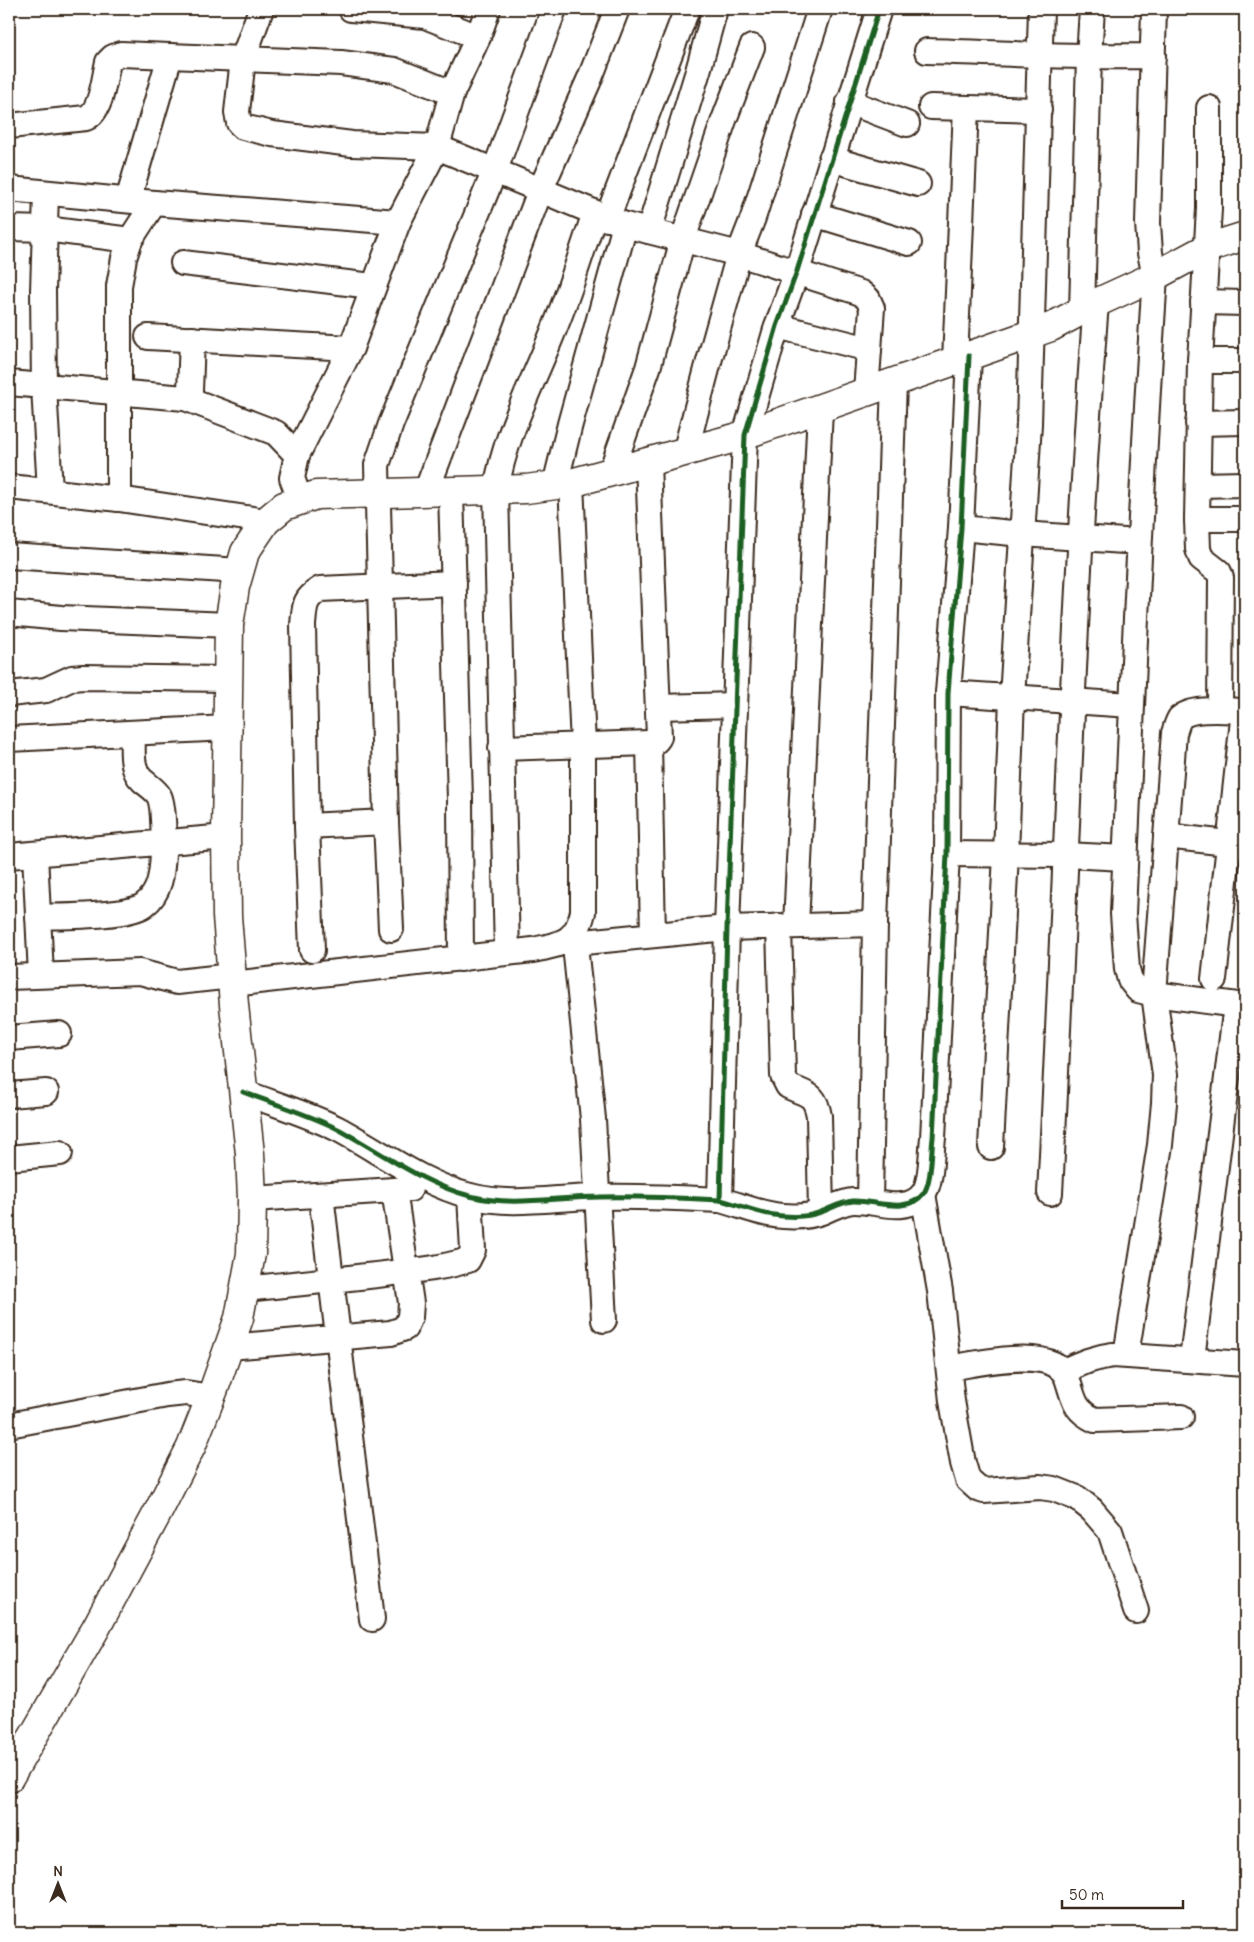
<svg xmlns="http://www.w3.org/2000/svg" width="1254" height="1942" viewBox="0 0 1254 1942" font-family="Delius,sans-serif">
	<rect width="100%" height="100%" fill="#fff"/>
	<filter id="ink" filterUnits="userSpaceOnUse"><feTurbulence type="fractalNoise" baseFrequency=".02" numOctaves="2"/><feDisplacementMap in="SourceGraphic" scale="10" xChannelSelector="R" yChannelSelector="G"/><feConvolveMatrix kernelMatrix="1 2 1 2 8 2 1 2 1" color-interpolation-filters="sRGB"/></filter>
	<g filter="url(#ink)">
		<g fill="none" stroke-linecap="round" stroke-linejoin="round">
			<g stroke="#3b2a1e" stroke-width="28">
				<g id="minor">
					<polyline points="261,9 243,59 237,112 239,123 243,127 272,134 352,144 437,147 625,225 739,254 861,293 868,299 872,308 866,392"/>
					<polyline points="351,9 425,16 478,37"/>
					<path d="M1154 9 1148 223 1150 253 1155 276C1141 489 1132 701 1123 914L1127 969 1130 980 1138 990 1154 994 1245 1006"/>
					<path d="M927 51C1002 53 1077 58 1153 56"/>
					<polyline points="849,102 907,124"/>
					<polyline points="931,107 1039,110"/>
					<polyline points="1209,108 1209,209 1200,361 1197,519 1198,549 1201,558 1219,572 1221,578 1220,710"/>
					<path d="M9 126 86 118C102 111 104 78 108 62L113 57 121 54 341 63 394 70 452 93"/>
					<polyline points="831,159 918,184"/>
					<polyline points="9,189 154,203 398,222"/>
					<polyline points="46,193 43,291 44,387 50,491"/>
					<polyline points="128,200 170,56"/>
					<polyline points="814,214 909,243"/>
					<polyline points="607,219 687,9"/>
					<polyline points="9,228 46,229 130,240"/>
					<polyline points="649,231 698,71 715,9"/>
					<polyline points="183,263 372,286"/>
					<polyline points="1203,302 1245,303"/>
					<polyline points="1082,311 1089,57 1092,9"/>
					<polyline points="777,326 869,349"/>
					<polyline points="148,337 351,348"/>
					<polyline points="955,361 966,108"/>
					<polyline points="1200,361 1245,361"/>
					<polyline points="9,383 185,398 187,397 190,391 192,339"/>
					<polyline points="185,398 276,433 297,455"/>
					<polyline points="1198,423 1245,422"/>
					<polyline points="685,453 708,365 739,254 753,218 820,9"/>
					<polyline points="648,463 659,737 656,741 649,743 653,935"/>
					<polyline points="611,472 648,368 683,239 724,120 752,47"/>
					<polyline points="555,485 570,424 625,225"/>
					<polyline points="1198,485 1245,484"/>
					<polyline points="9,487 119,499 266,521"/>
					<polyline points="426,492 540,191 590,78 617,9"/>
					<polyline points="451,492 460,799 461,959"/>
					<polyline points="119,499 119,286 124,258 130,240 154,203"/>
					<polyline points="300,500 292,478 297,455 351,348 398,222 437,147 452,93 478,37 488,9"/>
					<polyline points="1197,519 1245,519"/>
					<polyline points="961,528 1022,534 1139,542"/>
					<polyline points="9,556 240,571"/>
					<polyline points="9,613 61,618 229,625"/>
					<polyline points="948,693 1131,705"/>
					<polyline points="9,694 46,690 72,678 83,677 228,679"/>
					<polyline points="658,707 735,705"/>
					<polyline points="9,739 227,728"/>
					<polyline points="501,748 649,743"/>
					<polyline points="307,826 386,822"/>
					<polyline points="1166,836 1245,845"/>
					<polyline points="35,854 41,975"/>
					<polyline points="947,854 1066,855 1125,858"/>
					<polyline points="9,856 226,837"/>
					<path d="M38 917C61 916 127 917 144 905 161 893 162 871 163 853 164 841 164 805 159 796 155 789 147 785 142 780 130 769 133 748 133 733"/>
					<path d="M779 926 783 1076 788 1086C806 1095 815 1092 819 1116L821 1212"/>
					<polyline points="796,926 820,409"/>
					<polyline points="391,929 386,822 377,465 391,424 495,170 554,9"/>
					<polyline points="574,936 593,1119 604,1320"/>
					<polyline points="574,943 727,928 875,924"/>
					<path d="M312 950 307 826 303 625C305 606 303 600 320 589L454 583"/>
					<path d="M507 953 496 490C505 434 532 385 553 332 569 294 581 253 595 213"/>
					<polyline points="9,977 140,972 177,982 232,976"/>
					<polyline points="1214,979 1244,711"/>
					<path d="M232 984 533 950C561 944 576 943 583 912V745L571 483"/>
					<polyline points="9,1038 59,1034"/>
					<path d="M243 1092C274 1104 308 1114 338 1129 381 1152 423 1184 470 1196 513 1207 556 1197 599 1197 639 1196 680 1198 720 1200 741 1205 761 1215 783 1216 796 1217 809 1217 821 1212 832 1208 841 1202 853 1201 875 1200 907 1215 923 1194 932 1183 931 1152 933 1138L947 854 948 693 961 528 969 356"/>
					<polyline points="9,1095 46,1092"/>
					<polyline points="991,1147 1006,854 1012,698 1029,424 1041,9"/>
					<polyline points="9,1158 60,1153"/>
					<path d="M1050 1193C1066 896 1073 599 1096 303"/>
					<polyline points="923,1194 940,1291 952,1401 963,1463 968,1480 978,1489 984,1491 1040,1487 1054,1489 1077,1498 1092,1510 1110,1531 1136,1611"/>
					<polyline points="321,1195 372,1619"/>
					<polyline points="252,1199 410,1189"/>
					<polyline points="720,1200 727,928 745,435 777,326 797,271 879,9"/>
					<polyline points="870,1202 875,924 894,383"/>
					<path d="M244 1289C294 1284 343 1279 393 1273 418 1270 444 1268 468 1260L473 1250 470 1196"/>
					<polyline points="229,1347 391,1333 405,1328 410,1317 411,1303 394,1190"/>
					<path d="M1126 1355 1160 1145 1164 1103 1165 1075 1154 994 1174 733C1176 728 1177 722 1180 718 1192 706 1229 711 1245 711"/>
					<polyline points="1192,1359 1236,1005"/>
					<path d="M949 1368C975 1364 1055 1344 1067 1378 1074 1398 1073 1410 1095 1420L1181 1417"/>
					<path d="M1064 1371C1081 1363 1095 1357 1113 1355L1245 1364"/>
					<polyline points="9,1425 167,1395 186,1393 211,1397"/>
				</g>
			</g>
			<g stroke="#3b2a1e" stroke-width="31">
				<polyline id="major" points="9,1778 97,1626 158,1512 191,1447 214,1389 239,1318 251,1254 252,1199 250,1154 234,1005 227,916 226,837 229,625 235,587 245,552 266,521 284,506 316,495 526,489 571,483 735,438 1051,327 1096,303 1155,276 1207,248 1245,236"/>
			</g>
			<use href="#minor" stroke="#fff" stroke-width="24"/>
			<use href="#major" stroke="#fff" stroke-width="28"/>
			<g stroke="#fff" stroke-width="8">
				<g id="cycleway">
					<path d="M243 1092C274 1104 308 1114 338 1129 381 1152 423 1184 470 1196 513 1207 556 1197 599 1197 639 1196 680 1198 720 1200 741 1205 761 1215 783 1216 796 1217 809 1217 821 1212 832 1208 841 1202 853 1201 875 1200 907 1215 923 1194 932 1183 931 1152 933 1138L947 854 948 693 961 528 969 356"/>
					<polyline points="720,1200 727,928 745,435 777,326 797,271 879,9"/>
				</g>
			</g>
			<use href="#cycleway" stroke="#1b5e20" stroke-width="5"/>
		</g>
	</g>
	<rect width="1254" height="1942" fill="none" stroke="#fff" stroke-width="30"/>
	<rect x="15" y="15" width="1224" height="1912" fill="none" stroke="#3b2a1e" stroke-width="2" filter="url(#ink)"/>
	<g transform="translate(58 1884)" stroke="#ffffff" stroke-width="4" paint-order="stroke">
	<path d="M0-4L9 19L0 12L-9 19Z" fill="#3b2a1e"/>
	<text y="-8" font-size="14" font-weight="bold" text-anchor="middle" fill="#3b2a1e">N</text>
	</g>
	<path d="M1062 1900v8h121v-8" fill="none" stroke="#3b2a1e" stroke-width="2.5"/>
	<text x="1069" y="1900" font-size="15" fill="#3b2a1e" stroke="#ffffff" stroke-width="4" paint-order="stroke">50 m</text>
</svg>
